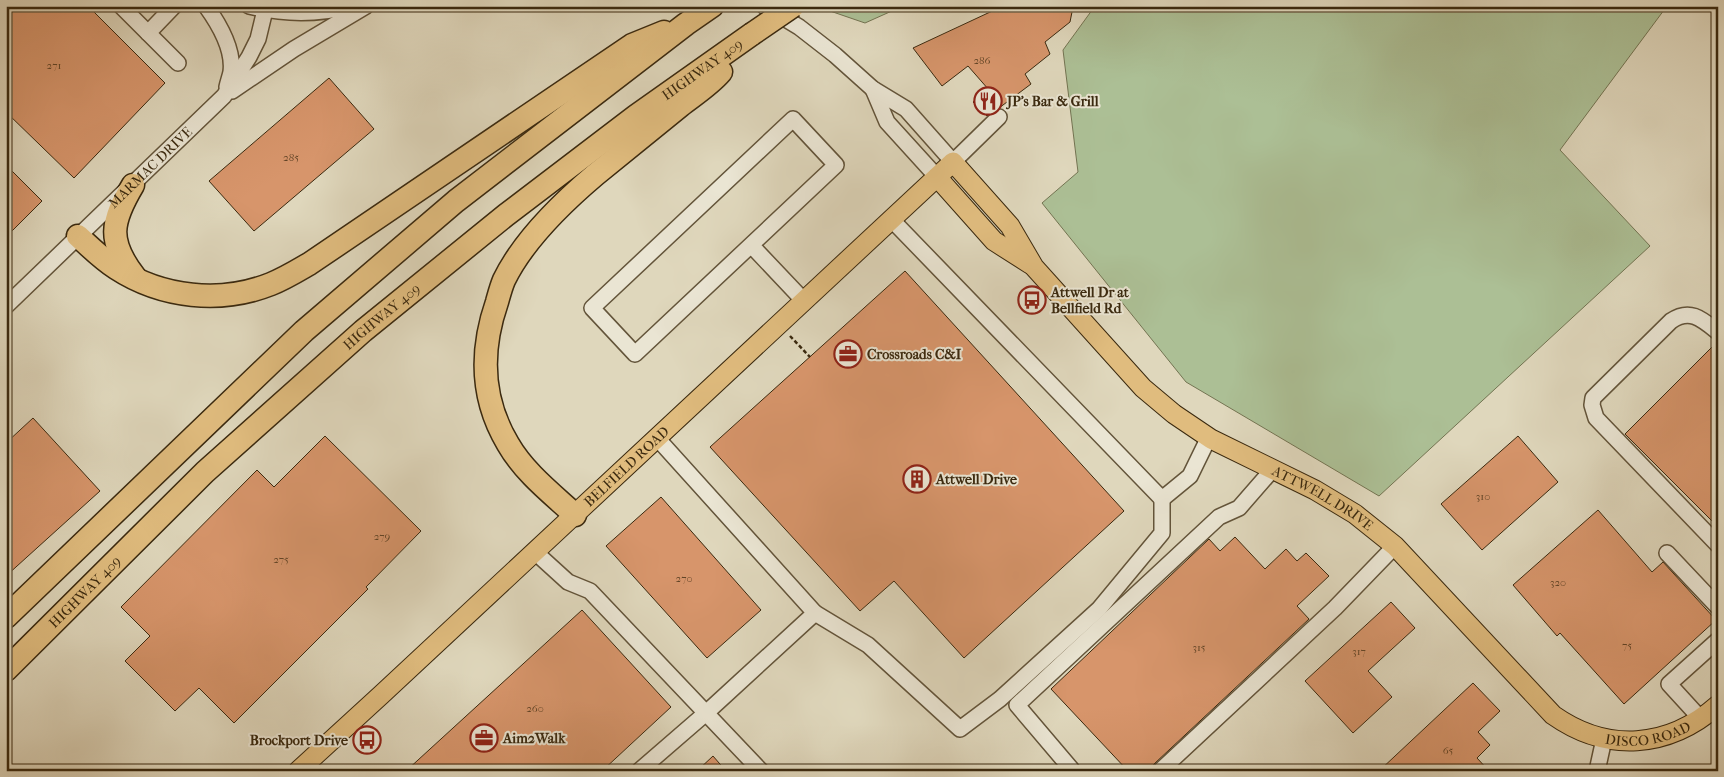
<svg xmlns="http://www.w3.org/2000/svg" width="1724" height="777" viewBox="0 0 1724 777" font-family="'IM FELL French Canon',serif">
	<rect width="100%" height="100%" fill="#dfd7bc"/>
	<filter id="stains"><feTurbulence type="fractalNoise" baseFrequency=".004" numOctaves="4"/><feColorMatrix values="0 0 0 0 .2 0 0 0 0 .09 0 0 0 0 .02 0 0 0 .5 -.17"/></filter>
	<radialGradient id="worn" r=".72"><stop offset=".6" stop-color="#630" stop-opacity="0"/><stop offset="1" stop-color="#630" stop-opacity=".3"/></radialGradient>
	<g fill="#acbf95" stroke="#737452">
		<polygon points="837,6 903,6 865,23 830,11"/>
		<polygon points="1095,6 1667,6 1560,150 1650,246 1379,496 1186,382 1042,203 1078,172 1063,50"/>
	</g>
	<g fill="#d7956b" stroke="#3a290f">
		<polygon points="6,6 88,6 165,83 74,178 6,112"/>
		<polygon points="1003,6 1071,6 1072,12 1070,22 1045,42 1050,54 1025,74 1031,84 999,108 993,110 987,116 973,102 989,90 968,66 942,86 913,48"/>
		<polygon points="329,78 374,129 254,231 209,181"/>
		<polygon points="6,165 42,201 6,237"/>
		<polygon points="905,271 1124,511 964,658 894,581 860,611 710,447"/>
		<polygon points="1718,341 1718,527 1625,434"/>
		<polygon points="33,418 100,491 6,576 6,443"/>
		<polygon points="325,436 421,531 366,587 368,589 234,723 199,688 175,711 125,661 150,636 121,607 257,470 274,487"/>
		<polygon points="1518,436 1558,482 1482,550 1441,504"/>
		<polygon points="661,497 761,610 707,658 606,546"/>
		<polygon points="1598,510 1652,572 1663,562 1716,620 1624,704 1560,633 1557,636 1513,585"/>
		<polygon points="1235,537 1265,569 1286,549 1297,561 1306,553 1329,576 1297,606 1309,619 1154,764 1151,771 1128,771 1051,689 1209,539 1220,551"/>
		<polygon points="1391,602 1415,628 1368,671 1392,697 1353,733 1305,681"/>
		<polygon points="582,610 671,707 602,771 406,771"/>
		<polygon points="1473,683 1500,711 1478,732 1490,745 1477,758 1489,771 1379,771"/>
		<polygon points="713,756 726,771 697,771"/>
	</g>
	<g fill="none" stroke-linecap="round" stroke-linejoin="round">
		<g stroke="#63543a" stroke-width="18">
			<g id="minor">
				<polyline points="121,6 148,33"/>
				<polyline points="174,6 148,33 178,63"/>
				<path d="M206 6C219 24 234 49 231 72 230 77 228 82 227 87"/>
				<path d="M249 6C282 14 317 15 350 6"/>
				<polyline points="764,6 799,27 835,55 873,89 906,109 953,162 999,117"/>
				<polyline points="873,89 887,122 937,177"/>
				<polyline points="232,91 294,49 366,6"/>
				<polyline points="891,219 1162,499 1190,476 1209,437"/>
				<polyline points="751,245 635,354 592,308 793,119 836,165 751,245 804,301"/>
				<path id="s1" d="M6 306 224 96 249 57 258 39 265 10"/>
				<path d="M1718 332C1702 319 1690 308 1671 321L1593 398 1592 405 1596 418 1718 545"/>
				<polyline points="535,552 568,582 590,591 761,771"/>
				<polyline points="1667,553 1718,607"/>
				<polyline points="815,613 868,645 960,729 1000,699 1099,609 1162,533 1162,499"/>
				<polyline points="1701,719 1669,684 1718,640"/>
				<polyline points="639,771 706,713 815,613 657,438"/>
				<polyline points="1073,771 1017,705 1219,517 1239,508 1273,469"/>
				<polyline points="1160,771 1335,608 1395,546"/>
				<polyline points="1597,771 1604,739"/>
			</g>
		</g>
		<g stroke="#3a290f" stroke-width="21">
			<g id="major">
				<polyline points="937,177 994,241 1030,264"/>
				<path id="s2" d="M298 771 381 695 953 162 1010 226 1034 267 1143 388 1174 414 1211 439 1315 490 1355 514 1395 546 1553 715C1607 753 1668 749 1718 705"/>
			</g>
		</g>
		<g stroke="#3a290f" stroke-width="25">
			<g id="highway">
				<path d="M133 185C111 222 107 241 135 277"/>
				<path d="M78 236C90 247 102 259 116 268 162 298 221 304 271 284 284 279 297 271 309 264L632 45 664 32"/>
				<path d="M575 515C551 493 524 472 508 444 481 399 480 351 497 302 499 295 501 287 504 280 523 241 562 203 595 175 623 152 652 129 680 106 694 95 710 85 721 72"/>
				<polyline points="6,617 304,331 456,201 686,24 712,6"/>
				<path id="s3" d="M6 670 205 472 363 331 506 215 636 116 752 34"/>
			</g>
		</g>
		<polyline stroke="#3a290f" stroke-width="2.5" stroke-dasharray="4 2.5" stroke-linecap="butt" points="790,336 810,357"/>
		<use href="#minor" stroke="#eae5d3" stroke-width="15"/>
		<use href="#major" stroke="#e0bc7e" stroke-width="19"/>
		<use href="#highway" stroke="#e0bc7e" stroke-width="22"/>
		<g stroke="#3a290f" stroke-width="25" stroke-linecap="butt">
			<polyline id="highway-bridge" points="752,34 793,6"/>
		</g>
		<use href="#highway-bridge" stroke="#e0bc7e" stroke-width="22"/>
	</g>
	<defs>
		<g id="restaurant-ring" transform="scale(1.4375)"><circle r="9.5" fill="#eae5d3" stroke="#8f2418" stroke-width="1.5"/><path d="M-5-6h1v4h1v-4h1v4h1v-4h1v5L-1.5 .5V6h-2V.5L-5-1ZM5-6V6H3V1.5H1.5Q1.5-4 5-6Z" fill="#8f2418"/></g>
		<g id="bus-ring" transform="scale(1.4375)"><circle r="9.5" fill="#eae5d3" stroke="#8f2418" stroke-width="1.5"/><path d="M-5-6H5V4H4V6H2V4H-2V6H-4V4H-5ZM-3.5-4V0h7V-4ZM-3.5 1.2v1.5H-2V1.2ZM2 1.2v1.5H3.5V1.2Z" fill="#8f2418"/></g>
		<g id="office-ring" transform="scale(1.4375)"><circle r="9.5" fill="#eae5d3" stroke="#8f2418" stroke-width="1.5"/><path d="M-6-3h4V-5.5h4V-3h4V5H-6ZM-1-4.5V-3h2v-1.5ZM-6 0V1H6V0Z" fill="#8f2418"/></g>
		<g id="building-ring" transform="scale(1.4375)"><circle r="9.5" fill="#eae5d3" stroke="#8f2418" stroke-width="1.5"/><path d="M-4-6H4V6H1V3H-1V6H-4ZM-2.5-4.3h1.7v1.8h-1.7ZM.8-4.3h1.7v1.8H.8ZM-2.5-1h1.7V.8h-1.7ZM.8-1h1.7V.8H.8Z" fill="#8f2418"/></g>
	</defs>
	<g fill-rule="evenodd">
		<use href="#restaurant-ring" x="988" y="101"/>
		<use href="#bus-ring" x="1032" y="300"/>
		<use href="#office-ring" x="848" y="354"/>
		<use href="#building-ring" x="917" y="479"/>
		<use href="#office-ring" x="484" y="738"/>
		<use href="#bus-ring" x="367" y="740"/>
	</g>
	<g text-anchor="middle" stroke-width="4" stroke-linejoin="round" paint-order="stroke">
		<g font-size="11" fill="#614426">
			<text x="982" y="64">286</text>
			<text x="54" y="69">271</text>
			<text x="291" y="161">285</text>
			<text x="1483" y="500">310</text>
			<text x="382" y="540">279</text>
			<text x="281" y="563">275</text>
			<text x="684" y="582">270</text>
			<text x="1558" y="586">320</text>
			<text x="1627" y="649">75</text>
			<text x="1199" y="651">315</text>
			<text x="1359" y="655">317</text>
			<text x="535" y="712">260</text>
			<text x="1448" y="754">65</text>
		</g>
		<g font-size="14" fill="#3a290f" stroke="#eae5d3">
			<text dy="5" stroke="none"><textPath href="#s3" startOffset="921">HIGHWAY 409</textPath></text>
			<text dy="5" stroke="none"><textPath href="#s1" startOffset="200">MARMAC DRIVE</textPath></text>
			<text dy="5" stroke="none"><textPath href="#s3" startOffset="516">HIGHWAY 409</textPath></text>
			<text dy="5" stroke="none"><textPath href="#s2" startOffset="448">BELFIELD ROAD</textPath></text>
			<text dy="5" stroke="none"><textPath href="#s2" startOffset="1402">ATTWELL DRIVE</textPath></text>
			<text dy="5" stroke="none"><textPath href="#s3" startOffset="111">HIGHWAY 409</textPath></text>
			<text dy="5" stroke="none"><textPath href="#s2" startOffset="1822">DISCO ROAD</textPath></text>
		</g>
		<g font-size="14" font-weight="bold" fill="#3a290f" stroke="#eae5d3" text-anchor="start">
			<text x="1007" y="106">JP's Bar &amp; Grill</text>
			<text x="1051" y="297">Attwell Dr at<tspan x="1051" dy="16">Bellfield Rd</tspan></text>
			<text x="867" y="359">Crossroads C&amp;I</text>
			<text x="936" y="484">Attwell Drive</text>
			<text x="503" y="743">Aim2Walk</text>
			<text x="348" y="745" text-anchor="end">Brockport Drive</text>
		</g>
	</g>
	<rect width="1724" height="777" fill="none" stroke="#dfd7bc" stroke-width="25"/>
	<rect x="8" y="8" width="1709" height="762" fill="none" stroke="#3a290f" stroke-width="2.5"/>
	<rect x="12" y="12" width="1699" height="752" fill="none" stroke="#3a290f"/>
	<rect width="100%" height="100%" filter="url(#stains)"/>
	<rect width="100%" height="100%" fill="url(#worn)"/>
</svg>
